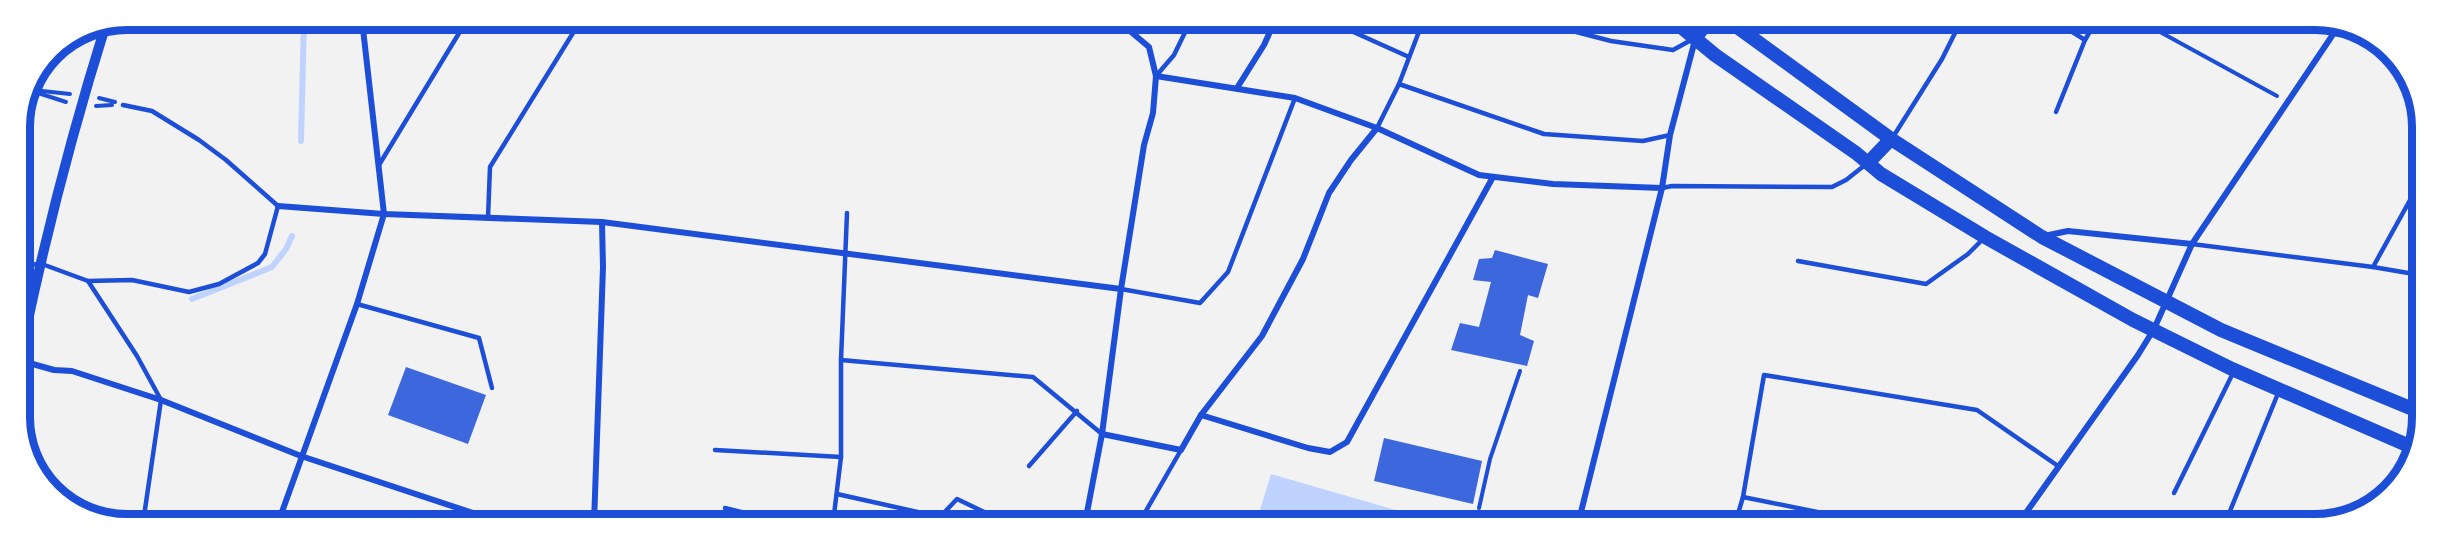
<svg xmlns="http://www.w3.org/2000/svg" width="2442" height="544" viewBox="0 0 2442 544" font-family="'Libre Baskerville',serif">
	<rect width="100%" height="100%" fill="#f2f2f2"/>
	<polygon fill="#bfd3fe" points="1271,474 1413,515 1410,524 1256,523"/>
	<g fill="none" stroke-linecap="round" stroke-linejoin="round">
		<g stroke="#bfd3fe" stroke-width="6">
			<polyline points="301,141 304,20"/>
			<polyline points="192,299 272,267 286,249 292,236"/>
			<polyline points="2319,524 2387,497"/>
		</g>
	</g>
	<g fill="#3d67dc">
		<polygon points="1495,250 1548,264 1538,298 1528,295 1520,335 1534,341 1527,366 1451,350 1460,323 1479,327 1491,282 1473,280 1479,259 1492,258"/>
		<polygon points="406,367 486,395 468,444 388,415"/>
		<polygon points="1384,438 1482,461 1473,504 1374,481"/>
		<polygon points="1497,516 1528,523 1528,524 1495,524"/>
	</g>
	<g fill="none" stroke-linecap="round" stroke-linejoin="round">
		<g stroke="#1d4ed8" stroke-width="4">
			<polyline points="2140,21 2277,96"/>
			<polyline points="33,90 70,94"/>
			<polyline points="35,92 66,102"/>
			<polyline points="99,98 115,102"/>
			<polyline points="96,106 112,105"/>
			<polyline points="1479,508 1490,459 1520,371"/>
		</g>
		<g stroke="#1d4ed8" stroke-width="4.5">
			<polyline points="1329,21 1409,57"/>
			<polyline points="1534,21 1611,41 1673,50 1693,39"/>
			<polyline points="2055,21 2085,40"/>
			<polyline points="1156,76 1174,55 1191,20"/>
			<polyline points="1399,84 1544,134 1643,141 1670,135"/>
			<polyline points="2056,112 2085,40 2096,21"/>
			<polyline points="1377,128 1399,84 1423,21"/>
			<polyline points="1893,137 1942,59 1961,21"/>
			<polyline points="379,165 467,20"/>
			<polyline points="1662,188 1672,186 1832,187 1846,180 1865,165"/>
			<polyline points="488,218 490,167 581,20"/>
			<polyline points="2192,244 2373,267 2420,275"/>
			<polyline points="1798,261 1926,284 1968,254 1983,239"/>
			<polyline points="21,265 42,264 88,281 132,280 189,292 219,284 258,263 265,254 278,206 226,160 199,140 152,111 123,105"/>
			<polyline points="2373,267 2420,182"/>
			<polyline points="88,281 137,356 161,400 143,523"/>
			<polyline points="1121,289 1200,303 1228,272 1295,98"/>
			<polyline points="357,304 479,338 492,388"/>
			<polyline points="841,360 1033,377 1102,434"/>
			<polyline points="715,450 841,457"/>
			<polyline points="1029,466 1077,411"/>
			<polyline points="2174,493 2234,371"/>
			<polyline points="837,494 940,517 957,499 1005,522"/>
			<polyline points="1743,497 1877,524"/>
			<polyline points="725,508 786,523"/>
			<polyline points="2230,511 2279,391"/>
			<polyline points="833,523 841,457 841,360 847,213"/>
			<polyline points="1139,523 1181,450"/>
			<polyline points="1735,524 1743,497 1764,375 1977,410 2058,466"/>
		</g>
		<g stroke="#1d4ed8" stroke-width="6">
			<polyline points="1156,76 1295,98 1377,128 1479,175 1553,184 1662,188"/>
			<polyline points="1237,88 1264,45 1275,21"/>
			<polyline points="278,206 384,214 602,222 1121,289"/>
			<polyline points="2044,236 2068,231 2192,244"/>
			<polyline points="22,361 54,370 72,371 161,400 301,456 503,523"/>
			<polyline points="1201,415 1308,448 1330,452 1347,442 1493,177"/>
			<polyline points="1102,434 1181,450 1201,415 1262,336 1303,259 1329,193 1351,160 1377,128"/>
			<polyline points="278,523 357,304 384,214 362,20"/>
			<polyline points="594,523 603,267 602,222"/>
			<polyline points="1085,523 1102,434 1121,289 1144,145 1153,113 1156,76 1149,47 1117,20"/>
			<polyline points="1578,524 1662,188 1670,135 1695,40"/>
			<polyline points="2018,524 2138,355 2154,329 2192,244 2340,24"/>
		</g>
		<path stroke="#1d4ed8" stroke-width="10" d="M21 389C26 369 22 352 25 334 47 230 74 126 106 24"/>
		<g stroke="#1d4ed8" stroke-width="14">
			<polyline points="1674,21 1715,55 1856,153 1881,174 1985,237 2133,320 2232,369 2414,448"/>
			<polyline points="1729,21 1891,139 2042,237 2221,330 2420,412"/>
			<polyline points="1696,37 1708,21"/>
			<polyline points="1868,163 1891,139"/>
		</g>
	</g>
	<path d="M0 0H2442V544H0ZM127 30H2315A97 97 0 0 1 2412 127V417A97 97 0 0 1 2315 514H127A97 97 0 0 1 30 417V127A97 97 0 0 1 127 30Z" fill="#fff" fill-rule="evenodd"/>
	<path fill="none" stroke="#1d4ed8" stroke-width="8" d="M127 30H2315A97 97 0 0 1 2412 127V417A97 97 0 0 1 2315 514H127A97 97 0 0 1 30 417V127A97 97 0 0 1 127 30Z"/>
</svg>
